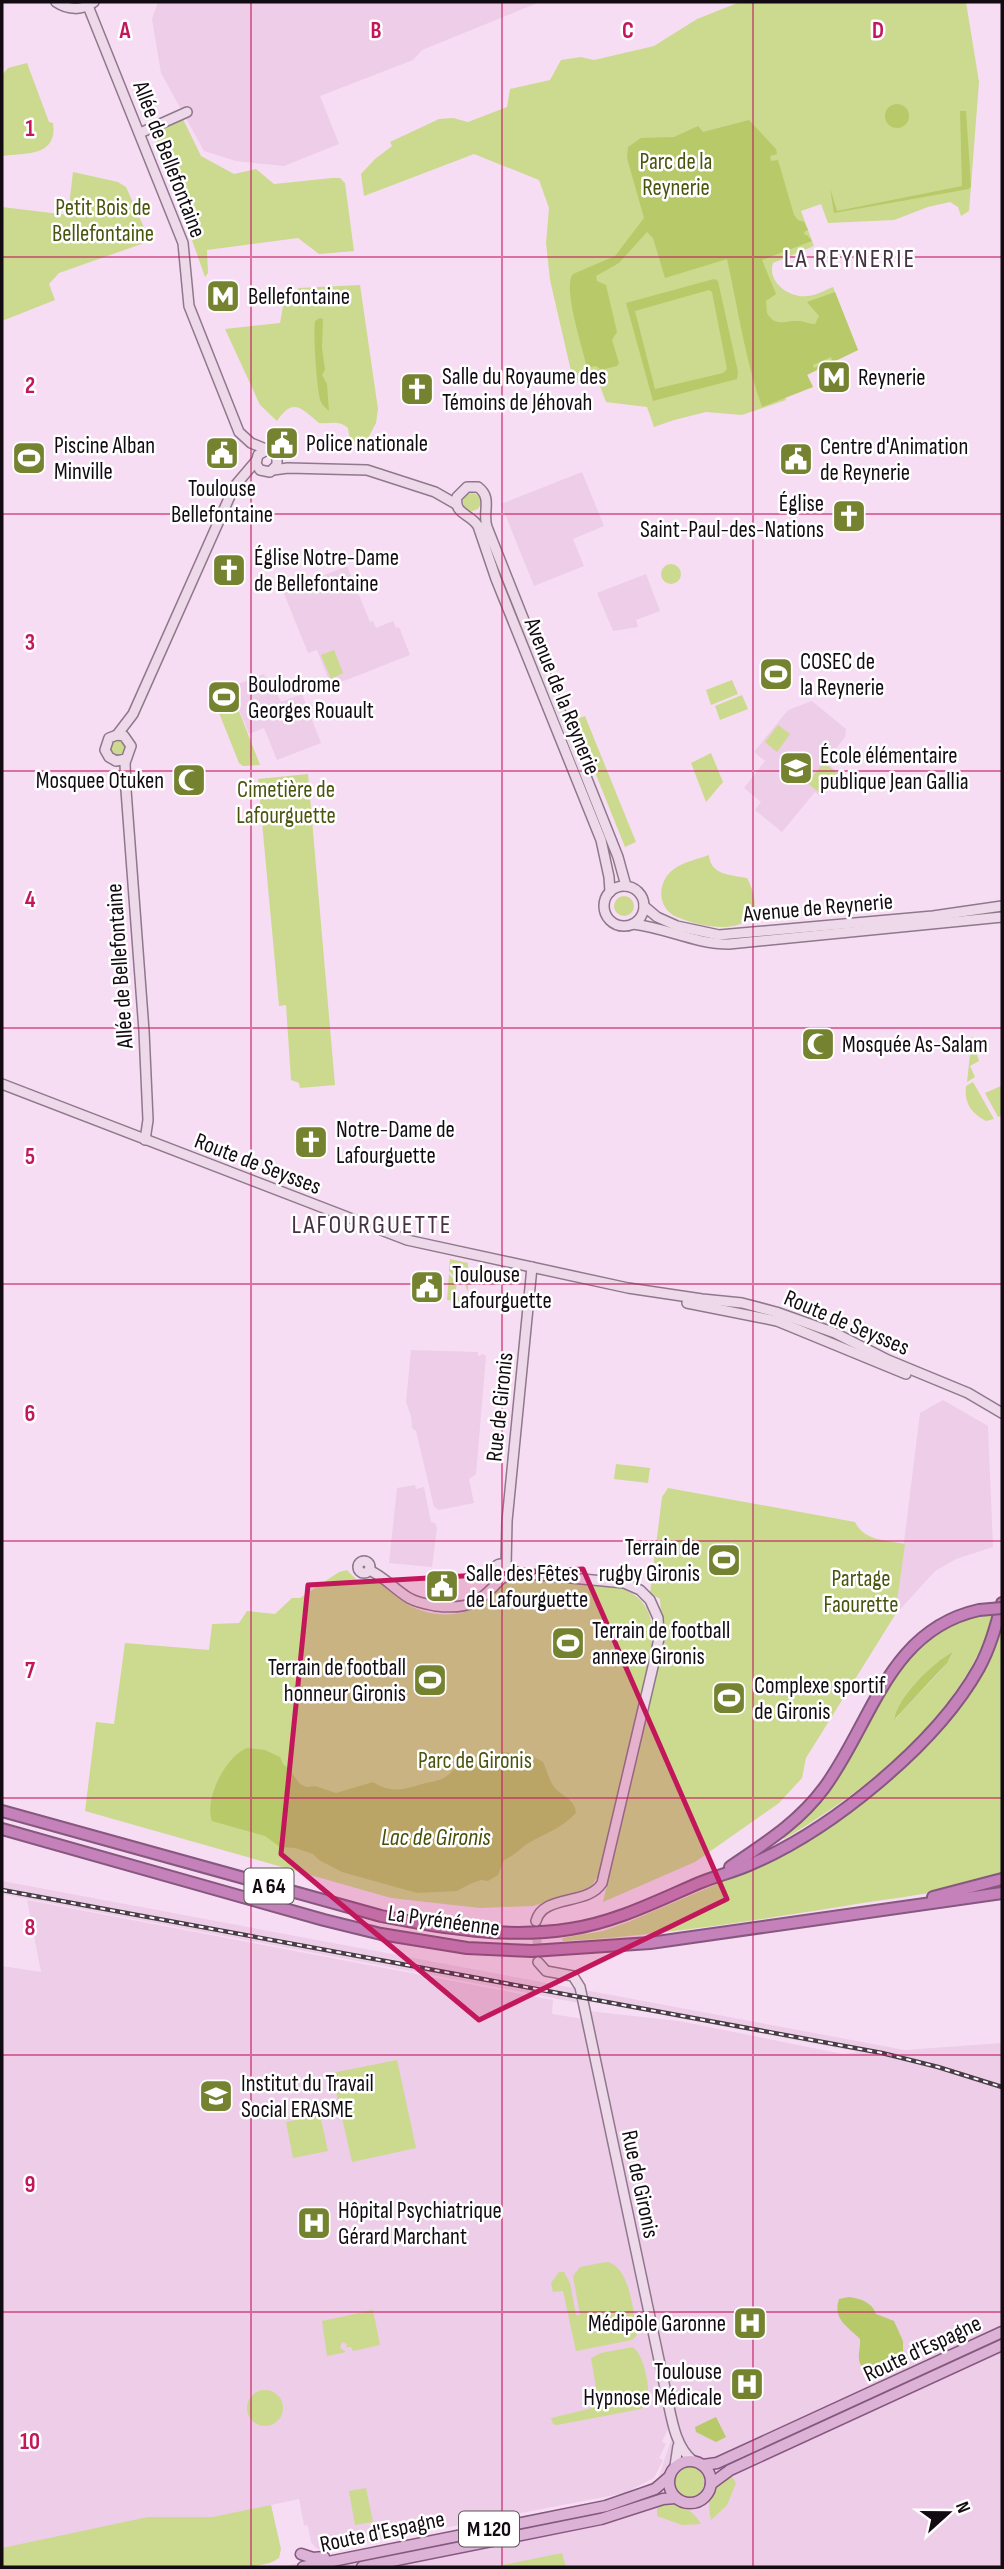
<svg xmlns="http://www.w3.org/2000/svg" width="1004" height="2569" viewBox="0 0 1004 2569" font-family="'Sofia Sans Condensed',sans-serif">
	<rect width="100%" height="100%" fill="#f7ddf3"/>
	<g fill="#edcde7">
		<polygon points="158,2 540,2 422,50 413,60 320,96 339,144 284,166 236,161 204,151 161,73 152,19"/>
		<polygon points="582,472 604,526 573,539 584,566 534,586 501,504"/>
		<polygon points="347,566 370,622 373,621 376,628 393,621 396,628 399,627 410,655 331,686 317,650 308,653 283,591"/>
		<polygon points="646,574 660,611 636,620 638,627 613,631 597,593"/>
		<polygon points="264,674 266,678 269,677 281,702 302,694 321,743 277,760 264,728 249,734 230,687"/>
		<polygon points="812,701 846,729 845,737 826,762 840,774 822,797 815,792 782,832 755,810 761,802 744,788 765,761 754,752 788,710"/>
		<polygon points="411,1350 478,1352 478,1356 483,1354 486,1356 476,1474 469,1479 474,1503 439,1510 434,1507 416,1431 412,1428 411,1416 406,1402"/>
		<polygon points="943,1400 988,1426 993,1547 956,1559 935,1571 895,1615 920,1413"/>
		<polygon points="415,1485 416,1489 424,1487 431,1522 435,1523 437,1528 432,1567 389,1563 397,1488"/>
		<polygon points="2,1881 905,2050 1002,2043 1002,2567 280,2567 625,2495 658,2479 673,2434 653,2309 588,2011 679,2021 843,2054 859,2052 578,1999 579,2003 2,1894"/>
		<polygon points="27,1900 553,2000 552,2014 583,2019 669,2427 662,2442 666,2444 659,2458 663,2460 654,2478 625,2493 325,2551 316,2548 311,2542 308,2526 304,2525 299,2499 271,2505 280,2554 275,2561 251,2567 2,2567 2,1966 41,1972"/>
	</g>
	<g fill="#cbda8e" fill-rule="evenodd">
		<path d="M740 2H966L979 82 969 211 961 216 958 207 950 202 928 207 894 220 828 223 821 204 801 211 814 246 773 263C767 282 789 298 807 296 815 296 825 290 833 287L858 350 807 374 813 387 785 397 786 400 742 415 706 412 674 420 654 427 647 407 606 402 596 376 574 384 550 280 546 243 549 208 539 180 474 154 364 196 361 174 375 159 392 146 390 142 439 119 453 118 468 122 507 107 510 89 550 80 561 60 581 57 594 60 654 46 697 19Z"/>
		<path d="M27 63 49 122 53 123C58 157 25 153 2 156V75L8 68Z"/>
		<polygon points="183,119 201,156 234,174 256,169 274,184 332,178 340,178 345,183 354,251 319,254 298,238 207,250 208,273 205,277 154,132"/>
		<polygon points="73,172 118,182 126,187 150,241 59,273 49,284 55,300 2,321 2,207 68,215"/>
		<path d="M360 285 378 409 376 423 366 442 350 441 348 428C338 420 331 424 319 423 301 408 293 397 277 421L260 405 225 329 280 323 283 306 299 288Z"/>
		<circle cx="472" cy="502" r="9"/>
		<circle cx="671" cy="574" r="10"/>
		<polygon points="334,650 343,673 331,679 321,655"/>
		<polygon points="732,680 738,694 711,705 706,690"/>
		<polygon points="227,682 236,705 220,711 211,689"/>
		<polygon points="742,695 748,709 720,720 715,706"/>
		<polygon points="237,706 260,765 243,766 239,763 219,713"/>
		<polygon points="585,716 636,842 625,847 574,720"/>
		<polygon points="778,725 790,734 777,752 765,742"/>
		<circle cx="118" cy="747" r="8"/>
		<polygon points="711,753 723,782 706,802 691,763"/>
		<polygon points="824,763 837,773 820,793 807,783"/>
		<polygon points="308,774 335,1085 300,1088 299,1083 291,1080 286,1005 279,1006 258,779"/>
		<path d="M709 855C710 875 731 875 747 878 777 936 713 933 677 917 656 908 657 881 674 869 683 862 698 859 709 855Z"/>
		<circle cx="624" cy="906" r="10"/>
		<polygon points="972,1036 978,1046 975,1049 979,1061 970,1066 975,1077 967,1082"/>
		<path d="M973 1082 994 1119 986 1121C971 1113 964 1103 966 1086Z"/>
		<polygon points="1001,1086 1002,1115 998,1117 985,1093"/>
		<polygon points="450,1259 468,1263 468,1292 464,1283 460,1283 449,1271"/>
		<polygon points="449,1274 457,1283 456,1289 460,1301 447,1300"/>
		<polygon points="616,1464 650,1468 648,1483 614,1479"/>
		<path d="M668 1488 855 1522C864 1541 886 1540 905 1544L895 1615 806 1758 802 1778 779 1803 695 1862 603 1902 663 1643 660 1599 650 1593 662 1497Z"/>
		<path d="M347 1570 358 1581 374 1579C384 1584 391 1593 400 1599 421 1616 455 1620 478 1606 492 1598 498 1584 512 1578 532 1579 552 1581 572 1582 617 1585 654 1586 653 1642L599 1874 591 1887 533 1906 480 1908 391 1898 85 1811 96 1722 114 1724 125 1643 209 1650 212 1624 239 1623 247 1611 275 1614 292 1598H300L339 1572Z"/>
		<path d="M993 1614C993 1627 984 1642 978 1654 939 1732 858 1796 784 1839L783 1838C797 1826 811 1814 821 1799 861 1742 884 1657 951 1624 965 1617 979 1616 993 1614ZM953 1652C948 1667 909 1702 896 1719L894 1718C901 1696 932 1663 953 1652Z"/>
		<path d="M1002 1625V1873C953 1893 897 1897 845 1906 751 1921 657 1936 563 1941L562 1938 603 1931 628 1922 745 1872 900 1770 940 1730 973 1688 986 1667Z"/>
		<polygon points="397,2060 416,2148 352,2162 332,2073"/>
		<polygon points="320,2115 328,2151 293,2158 286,2122"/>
		<path d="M606 2262C630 2264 634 2315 637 2335L632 2340 576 2351 563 2291 553 2292 551 2283 559 2272H564L570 2283 576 2315H580L573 2276 580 2267Z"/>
		<polygon points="373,2310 380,2345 353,2351 351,2347 346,2347 347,2344 342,2342 340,2348 346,2352 327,2356 322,2321"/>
		<path d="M633 2347C645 2357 651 2390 647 2405L641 2409 557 2425 553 2424 551 2418 589 2409 598 2399 591 2358 601 2353Z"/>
		<circle cx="265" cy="2408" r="18"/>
		<circle cx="688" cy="2482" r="16"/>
		<path d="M730 2474 736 2483 727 2505 711 2520C706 2497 711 2488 730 2474Z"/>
		<polygon points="366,2488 373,2522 355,2525 349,2491"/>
		<path d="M663 2502C680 2503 692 2509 701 2524L682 2525 657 2516V2506Z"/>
		<polygon points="271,2505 281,2549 279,2558 270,2563 251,2567 2,2567 2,2548 148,2517 213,2517"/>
		<polygon points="562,2553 566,2567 493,2567"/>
	</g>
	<g fill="#b8c96a" fill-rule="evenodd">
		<circle cx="897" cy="116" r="12"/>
		<polygon points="960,111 966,111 971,186 969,189 834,213 830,188 837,211 962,186"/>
		<path d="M749 120 776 149 777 154 770 156 771 161 778 160 794 215 798 220 804 222 808 230 804 232 805 235H807L812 241 762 260 776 294 766 301 767 313C776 328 784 320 798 321 804 321 808 324 815 324L819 316 807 302 835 292 858 350 825 366 824 363 832 360 831 357 813 365 814 368 821 364 823 367 807 375 813 387 762 407C745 359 738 309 727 259L665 278 653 238 647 232 619 263 596 276 597 281 606 285 617 332 612 340 619 363 617 366 601 370 596 366 587 368C583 349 562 287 573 274L615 256 644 218 627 158 628 147 641 138 674 137 698 126 703 132Z"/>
		<path d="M714 279 718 281 738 372 737 379 653 401 626 303ZM709 290 712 292 727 369 723 373 655 389 635 311Z"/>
		<path d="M320 318 323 319 322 348 325 370 322 375 327 384 329 411C326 408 323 406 321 402 317 394 313 333 315 321Z"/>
		<polygon points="32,443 41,467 27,472 18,449"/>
		<path d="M953 1652 947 1663 894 1720C896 1699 934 1661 953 1652Z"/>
		<path d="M247 1748 265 1750 280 1757 283 1764 289 1769 300 1784 307 1787 315 1786 336 1793 373 1782C390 1793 403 1790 422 1784 435 1781 444 1781 453 1770L504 1752 519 1754 524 1751 543 1762C548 1772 548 1779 555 1788 563 1797 575 1799 576 1813 564 1826 548 1833 532 1841 522 1846 515 1856 504 1860L498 1875 488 1881 481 1880 470 1884 457 1891 417 1893 342 1872 319 1860 313 1854 295 1848 280 1847 265 1836 212 1821C204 1799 225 1757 247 1748Z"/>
		<path d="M849 2297C861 2299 872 2302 876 2314L894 2321 903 2341V2353C894 2363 880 2369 866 2370 854 2361 861 2352 860 2339 849 2327 832 2320 839 2299Z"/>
		<polygon points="716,2417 726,2437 716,2442 696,2432 695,2427"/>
	</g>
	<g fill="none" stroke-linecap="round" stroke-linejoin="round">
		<polyline stroke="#d5bed1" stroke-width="9" stroke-dasharray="9 4.5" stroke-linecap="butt" points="536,1926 538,1957"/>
		<g stroke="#8f788b" stroke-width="12">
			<g id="secondary">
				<path d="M56 2C68 10 82 11 94 2"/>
				<polyline points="88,6 183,243 189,306 239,432 251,443 273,452 277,458 277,465 270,472 260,470 256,464 258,455 265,451"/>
				<polyline points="140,133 187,112"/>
				<polyline points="273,470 288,468 367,470 435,492 456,504"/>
				<polyline points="117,735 133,714 234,487 256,461"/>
				<polyline points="126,759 116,761 109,757 105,750 109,738 117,735 124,736 131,746 125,763 126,790 144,1031 148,1120 145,1140"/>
				<circle cx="624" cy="906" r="20"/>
				<path d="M610 892 609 877 601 840 496 579 478 526C470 513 454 515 457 497L467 487H478C493 498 482 512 487 527L618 857 626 886"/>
				<polyline points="644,906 657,917 677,926 719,935 933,916 1002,906"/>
				<path d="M633 924C667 928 695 944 729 944L1002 917"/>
				<polyline points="2,1084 407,1240 628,1288 702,1299 742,1303 776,1312 835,1333 888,1360 968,1393 1002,1413"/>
				<polyline points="687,1303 777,1321 906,1374"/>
				<circle cx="364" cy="1567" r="6"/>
				<circle cx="501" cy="1571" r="7"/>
				<polyline points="506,1567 507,1521 532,1267"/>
				<path d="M507 1568 519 1573 624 1583 640 1590 650 1600 658 1618 659 1638 655 1658 602 1883C588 1906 543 1894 536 1921"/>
				<path d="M369 1570C385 1577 395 1590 409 1598 418 1603 426 1604 436 1606 471 1610 479 1602 502 1578"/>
				<path d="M538 1962 546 1971 573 1976 580 1987 665 2388C671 2412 673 2445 693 2461"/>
				<polyline points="675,2466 678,2446"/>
			</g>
		</g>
		<g stroke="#86587f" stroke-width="13">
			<g id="primary">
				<circle cx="690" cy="2482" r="21"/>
				<polyline points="703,2465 717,2463 1002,2332"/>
				<polyline points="711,2484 730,2470 1002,2345"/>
				<polyline points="301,2554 313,2558 324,2557"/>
				<polyline points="303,2567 606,2506 655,2489 669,2477"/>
				<polyline points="362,2567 601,2519 663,2499 675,2498"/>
			</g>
		</g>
		<g stroke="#86587f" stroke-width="14">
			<g id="highway">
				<path d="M2 1811 381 1916C442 1928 508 1939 570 1929 616 1922 657 1901 699 1883 716 1876 733 1872 749 1865 830 1831 936 1745 979 1668 990 1648 996 1626 1002 1603"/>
				<polyline points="2,1829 324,1920 381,1934 467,1948 532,1951 650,1943 1002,1893"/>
				<path d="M730 1867C765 1843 798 1823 824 1788 872 1723 888 1630 979 1610"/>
				<polyline points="933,1897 1002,1879"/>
			</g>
		</g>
		<use href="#secondary" stroke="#edd9ea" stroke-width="9"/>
		<use href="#primary" stroke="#dcb3d6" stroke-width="10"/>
		<use href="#highway" stroke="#c481ba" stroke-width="10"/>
		<g stroke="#483c46" stroke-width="4.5">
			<polyline id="rail" points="2,1890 882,2053 938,2067 1002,2087"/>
		</g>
		<use href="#rail" stroke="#fff" stroke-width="2" stroke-dasharray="5" stroke-linecap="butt"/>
		<g stroke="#86587f" stroke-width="14" stroke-linecap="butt">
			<polyline id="highway-bridge" points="979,1610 1002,1608"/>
		</g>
		<use href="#highway-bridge" stroke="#c481ba" stroke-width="10"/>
	</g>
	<path fill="#c2185b" fill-opacity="0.2" stroke="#c2185b" stroke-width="5" stroke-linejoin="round" d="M583 1569 727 1899 479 2020 281 1854 308 1585Z"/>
	<path fill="none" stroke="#c2185b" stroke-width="2" stroke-opacity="0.55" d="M251 2V2567M502 2V2567M753 2V2567M2 257H1002M2 514H1002M2 771H1002M2 1028H1002M2 1284H1002M2 1541H1002M2 1798H1002M2 2055H1002M2 2312H1002"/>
	<defs>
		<g id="metro-square" transform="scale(1.75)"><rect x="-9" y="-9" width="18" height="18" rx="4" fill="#758230" stroke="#fff"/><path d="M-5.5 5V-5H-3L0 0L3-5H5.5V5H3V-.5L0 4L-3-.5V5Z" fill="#fff"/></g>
		<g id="church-square" transform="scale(1.75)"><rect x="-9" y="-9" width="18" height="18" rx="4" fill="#758230" stroke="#fff"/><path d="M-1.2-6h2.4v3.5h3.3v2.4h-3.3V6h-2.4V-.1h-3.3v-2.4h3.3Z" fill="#fff"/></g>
		<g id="civic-square" transform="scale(1.75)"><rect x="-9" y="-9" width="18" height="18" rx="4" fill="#758230" stroke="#fff"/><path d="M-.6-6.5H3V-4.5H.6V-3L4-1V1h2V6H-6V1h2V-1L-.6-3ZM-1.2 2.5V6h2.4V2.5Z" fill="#fff"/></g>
		<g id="stadium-square" transform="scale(1.75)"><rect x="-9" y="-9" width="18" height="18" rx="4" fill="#758230" stroke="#fff"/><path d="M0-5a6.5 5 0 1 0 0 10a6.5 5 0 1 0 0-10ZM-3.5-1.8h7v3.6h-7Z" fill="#fff"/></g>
		<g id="school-square" transform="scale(1.75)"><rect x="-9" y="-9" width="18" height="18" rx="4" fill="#758230" stroke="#fff"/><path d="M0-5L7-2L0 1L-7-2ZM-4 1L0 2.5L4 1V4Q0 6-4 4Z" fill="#fff"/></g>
		<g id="mosque-square" transform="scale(1.75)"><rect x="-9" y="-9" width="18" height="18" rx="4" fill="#758230" stroke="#fff"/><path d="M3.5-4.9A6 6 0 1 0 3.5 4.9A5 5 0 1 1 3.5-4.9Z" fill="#fff"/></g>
		<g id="university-square" transform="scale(1.75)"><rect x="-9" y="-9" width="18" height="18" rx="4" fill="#758230" stroke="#fff"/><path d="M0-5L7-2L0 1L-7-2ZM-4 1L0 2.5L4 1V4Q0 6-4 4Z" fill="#fff"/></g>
		<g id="hospital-square" transform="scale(1.75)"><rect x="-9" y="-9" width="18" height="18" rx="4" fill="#758230" stroke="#fff"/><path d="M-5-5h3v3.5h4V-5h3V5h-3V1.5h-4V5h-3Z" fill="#fff"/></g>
	</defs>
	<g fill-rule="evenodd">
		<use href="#metro-square" x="223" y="296"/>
		<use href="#metro-square" x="834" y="377"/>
		<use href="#church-square" x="417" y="389"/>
		<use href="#civic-square" x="282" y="443"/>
		<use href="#civic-square" x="222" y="453"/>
		<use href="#stadium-square" x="29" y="458"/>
		<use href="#civic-square" x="796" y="459"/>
		<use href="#church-square" x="849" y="516"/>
		<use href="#church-square" x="229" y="570"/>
		<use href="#stadium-square" x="776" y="674"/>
		<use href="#stadium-square" x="224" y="697"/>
		<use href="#school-square" x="796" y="768"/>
		<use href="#mosque-square" x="189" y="780"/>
		<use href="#mosque-square" x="818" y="1044"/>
		<use href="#church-square" x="311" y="1142"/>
		<use href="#civic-square" x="427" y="1287"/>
		<use href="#stadium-square" x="724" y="1560"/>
		<use href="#civic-square" x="442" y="1586"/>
		<use href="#stadium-square" x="568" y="1643"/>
		<use href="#stadium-square" x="430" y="1680"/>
		<use href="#stadium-square" x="729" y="1698"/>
		<use href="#university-square" x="216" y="2096"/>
		<use href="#hospital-square" x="314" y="2223"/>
		<use href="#hospital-square" x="750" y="2323"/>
		<use href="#hospital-square" x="747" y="2384"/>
	</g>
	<g text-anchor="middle" stroke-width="5" stroke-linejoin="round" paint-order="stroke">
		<g fill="#fff" stroke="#5a5459" stroke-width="2">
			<rect x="244.5" y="1868.5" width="49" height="35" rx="5"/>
			<rect x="459" y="2511.5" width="60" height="35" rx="5"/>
		</g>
		<g font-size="21" font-weight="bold" fill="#130b12">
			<text x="269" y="1893">A 64</text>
			<text x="489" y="2536">M 120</text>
		</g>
		<g font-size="23" fill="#130b12" stroke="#fff">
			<text transform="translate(170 159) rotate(69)" y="8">Allée de Bellefontaine</text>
			<text transform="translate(563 696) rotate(68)" y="8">Avenue de la Reynerie</text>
			<text transform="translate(818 907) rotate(-5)" y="8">Avenue de Reynerie</text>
			<text transform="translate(119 966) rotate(-94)" y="8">Allée de Bellefontaine</text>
			<text transform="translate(258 1163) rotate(21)" y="8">Route de Seysses</text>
			<text transform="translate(847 1322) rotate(23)" y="8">Route de Seysses</text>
			<text transform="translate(499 1407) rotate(-84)" y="8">Rue de Gironis</text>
			<text transform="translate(444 1920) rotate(8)" y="8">La Pyrénéenne</text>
			<text transform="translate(641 2184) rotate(78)" y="8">Rue de Gironis</text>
			<text transform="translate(922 2348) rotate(-25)" y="8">Route d'Espagne</text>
			<text transform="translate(382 2531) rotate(-12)" y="8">Route d'Espagne</text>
		</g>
		<g font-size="23" fill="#4a540d" stroke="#fff">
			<text x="676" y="169">Parc de la<tspan x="676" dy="26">Reynerie</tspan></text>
			<text x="103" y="215">Petit Bois de<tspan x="103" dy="26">Bellefontaine</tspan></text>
			<text x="286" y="797">Cimetière de<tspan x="286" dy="26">Lafourguette</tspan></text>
			<text x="861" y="1586">Partage<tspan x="861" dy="26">Faourette</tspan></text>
			<text x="475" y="1768">Parc de Gironis</text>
		</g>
		<g font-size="23" fill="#130b12" stroke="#fff" text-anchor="start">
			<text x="248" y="304">Bellefontaine</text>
			<text x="442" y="384">Salle du Royaume des<tspan x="442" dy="26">Témoins de Jéhovah</tspan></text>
			<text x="858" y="385">Reynerie</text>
			<text x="306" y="451">Police nationale</text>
			<text x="54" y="453">Piscine Alban<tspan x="54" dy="26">Minville</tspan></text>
			<text x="820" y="454">Centre d'Animation<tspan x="820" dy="26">de Reynerie</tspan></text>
			<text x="222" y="496" text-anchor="middle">Toulouse<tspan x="222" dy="26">Bellefontaine</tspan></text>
			<text x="824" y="511" text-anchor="end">Église<tspan x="824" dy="26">Saint-Paul-des-Nations</tspan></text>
			<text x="254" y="565">Église Notre-Dame<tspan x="254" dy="26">de Bellefontaine</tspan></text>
			<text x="800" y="669">COSEC de<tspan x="800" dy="26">la Reynerie</tspan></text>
			<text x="248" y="692">Boulodrome<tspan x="248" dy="26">Georges Rouault</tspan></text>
			<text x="820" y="763">École élémentaire<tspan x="820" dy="26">publique Jean Gallia</tspan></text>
			<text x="164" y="788" text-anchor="end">Mosquee Otuken</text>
			<text x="842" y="1052">Mosquée As-Salam</text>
			<text x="336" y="1137">Notre-Dame de<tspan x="336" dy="26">Lafourguette</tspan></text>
			<text x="452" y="1282">Toulouse<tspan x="452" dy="26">Lafourguette</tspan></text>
			<text x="700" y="1555" text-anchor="end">Terrain de<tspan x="700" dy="26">rugby Gironis</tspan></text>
			<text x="466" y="1581">Salle des Fêtes<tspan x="466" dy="26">de Lafourguette</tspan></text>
			<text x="592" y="1638">Terrain de football<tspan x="592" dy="26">annexe Gironis</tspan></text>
			<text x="406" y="1675" text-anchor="end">Terrain de football<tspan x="406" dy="26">honneur Gironis</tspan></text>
			<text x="754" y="1693">Complexe sportif<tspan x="754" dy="26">de Gironis</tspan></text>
			<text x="241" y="2091">Institut du Travail<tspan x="241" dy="26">Social ERASME</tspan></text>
			<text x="338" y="2218">Hôpital Psychiatrique<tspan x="338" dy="26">Gérard Marchant</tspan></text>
			<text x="726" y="2331" text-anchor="end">Médipôle Garonne</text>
			<text x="722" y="2379" text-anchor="end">Toulouse<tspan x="722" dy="26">Hypnose Médicale</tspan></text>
		</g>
		<g font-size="24" font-style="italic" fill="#475007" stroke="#fff">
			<text x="436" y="1845">Lac de Gironis</text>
		</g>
		<g font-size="26" letter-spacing="2" fill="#453142" stroke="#fff">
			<text x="850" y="267">LA REYNERIE</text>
			<text x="372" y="1233">LAFOURGUETTE</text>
		</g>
	</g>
	<g font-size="23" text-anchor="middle" font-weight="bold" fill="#c2185b" stroke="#fff" stroke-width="5" stroke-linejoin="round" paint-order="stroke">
		<text x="125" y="38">A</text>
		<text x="376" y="38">B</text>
		<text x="628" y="38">C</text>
		<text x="878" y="38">D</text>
		<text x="30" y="136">1</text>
		<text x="30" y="393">2</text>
		<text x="30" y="650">3</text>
		<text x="30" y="907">4</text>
		<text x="30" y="1164">5</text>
		<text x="30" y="1421">6</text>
		<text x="30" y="1678">7</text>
		<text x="30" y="1935">8</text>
		<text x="30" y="2192">9</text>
		<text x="30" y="2449">10</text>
	</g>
	<rect width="1004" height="2569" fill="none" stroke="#130b12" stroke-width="7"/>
	<g transform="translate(948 2513) rotate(69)" stroke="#ffffff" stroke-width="5" paint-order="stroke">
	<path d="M0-5L12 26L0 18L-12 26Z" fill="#130b12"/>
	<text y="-10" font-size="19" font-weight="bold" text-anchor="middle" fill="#130b12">N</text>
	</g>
</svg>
